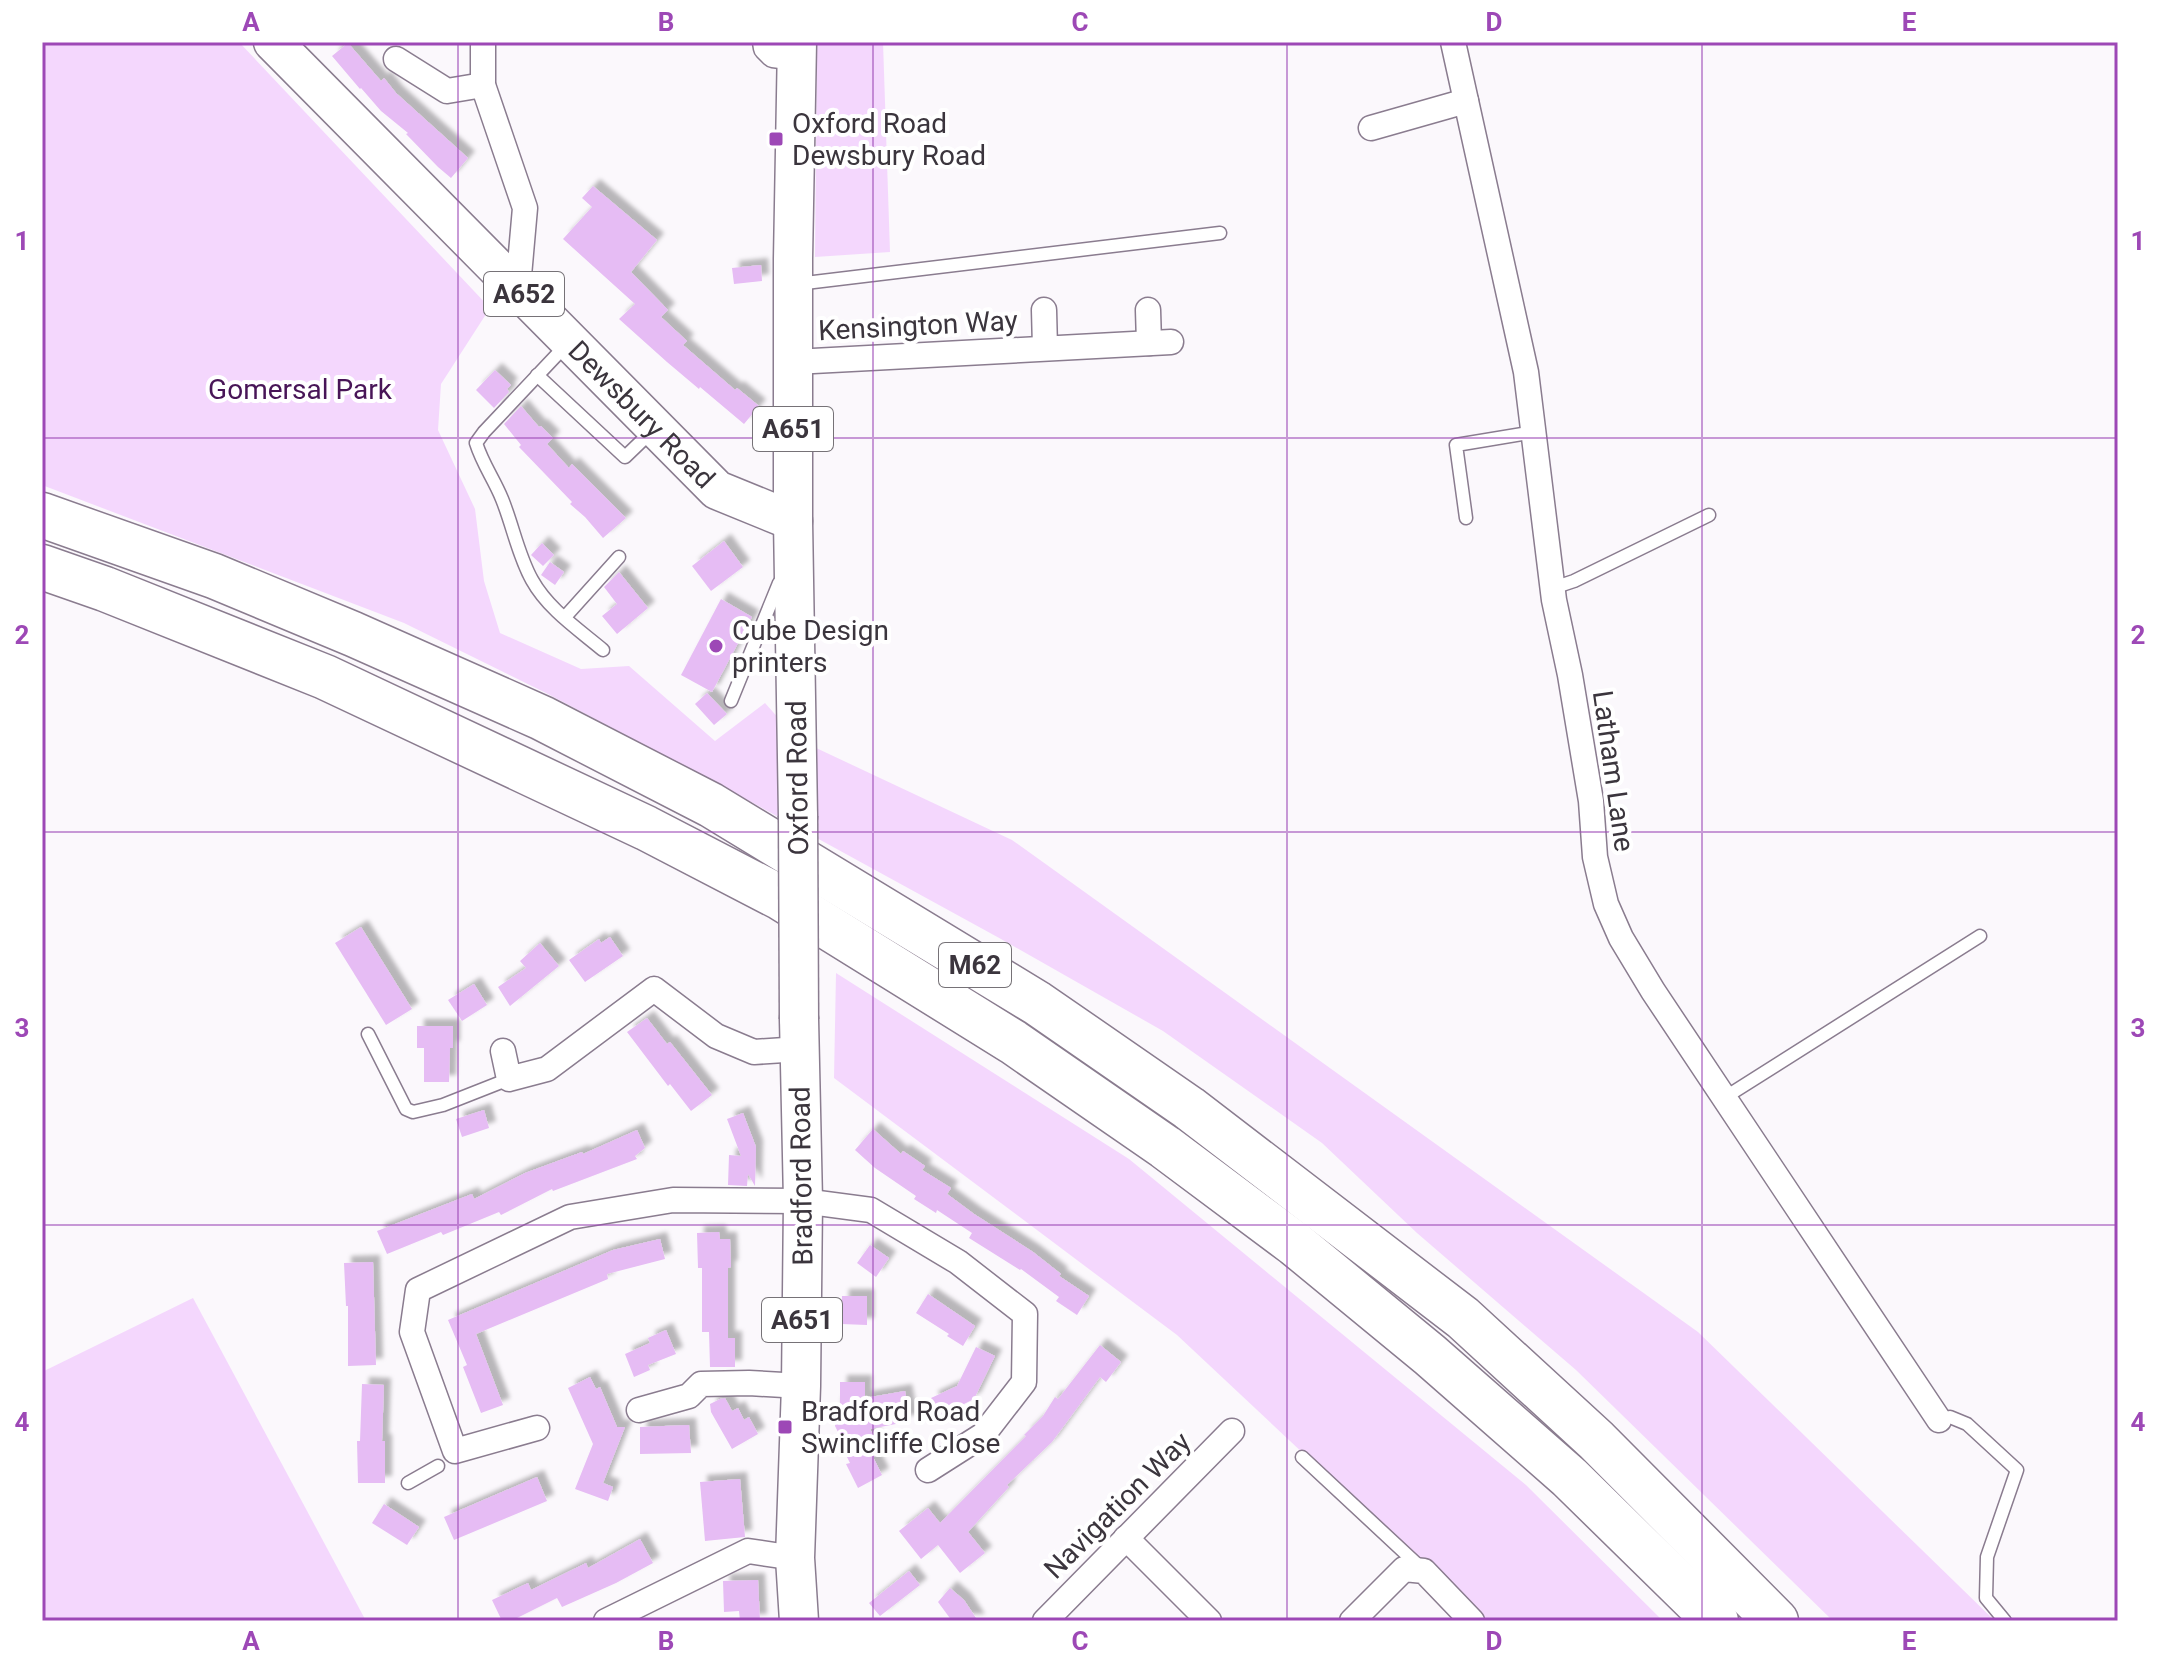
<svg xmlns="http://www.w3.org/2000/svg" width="2160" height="1663" viewBox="0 0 2160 1663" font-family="Roboto,sans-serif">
	<defs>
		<filter id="shadow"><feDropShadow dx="7" dy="-7" stdDeviation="2" flood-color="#0004"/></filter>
	</defs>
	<rect width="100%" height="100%" fill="#fbf8fc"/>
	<g fill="#f4d7fd">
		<polygon points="42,42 239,42 490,308 441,384 438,430 475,509 484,581 500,633 581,669 629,666 715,741 765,703 797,739 1012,840 1698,1332 1995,1621 1833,1621 1576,1370 1417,1233 1322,1143 1163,1031 1001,939 722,786 546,693 404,623 42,485"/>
		<polygon points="817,42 883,42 890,252 815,257"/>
		<polygon points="836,973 1129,1159 1526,1485 1663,1621 1482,1621 1177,1335 834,1078"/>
		<polygon points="193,1298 366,1621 42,1621 42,1372"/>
	</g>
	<g fill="#e6bcf4" filter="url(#shadow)">
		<polygon points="348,43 381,81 384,78 396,93 468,158 451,178 438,167 406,134 408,133 381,111 361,88 360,89 332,56"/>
		<polygon points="593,186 657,240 631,272 668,310 661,317 687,341 683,345 735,390 737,388 759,406 744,424 700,387 699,389 667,362 619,319 635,304 563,239 592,207 582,198"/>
		<polygon points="761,265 762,281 734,284 732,268"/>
		<polygon points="495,370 511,385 507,389 509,392 494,408 476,390"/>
		<polygon points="521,406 539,427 541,426 553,438 547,444 569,468 572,464 626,518 603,538 585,517 570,504 572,502 519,447 521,445 504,424"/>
		<polygon points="724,541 743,567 711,591 692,566"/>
		<polygon points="542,543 554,555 543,566 531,555"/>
		<polygon points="550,562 564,572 555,585 541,575"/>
		<polygon points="619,572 648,608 617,634 602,616 617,604 604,587"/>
		<polygon points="721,599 752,617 712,692 681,675"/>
		<polygon points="707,693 727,714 714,725 695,704"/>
		<polygon points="361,927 412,1009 386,1025 335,943"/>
		<polygon points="610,937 623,956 585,982 569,960 599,939 601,943"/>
		<polygon points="540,943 559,966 510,1006 498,987 526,968 520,961"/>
		<polygon points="474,984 487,1005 462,1021 448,1000"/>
		<polygon points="647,1018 667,1044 670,1042 712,1095 691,1111 670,1084 668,1086 627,1032"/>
		<polygon points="417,1026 453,1026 453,1048 450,1048 449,1082 424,1082 424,1048 417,1048"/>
		<polygon points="484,1110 489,1128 462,1137 456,1119"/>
		<polygon points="743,1113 756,1147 755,1186 748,1174 747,1186 728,1185 729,1155 741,1156 727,1119"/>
		<polygon points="873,1129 901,1154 903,1151 925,1166 922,1170 951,1188 947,1194 974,1214 1033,1252 1061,1274 1059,1276 1089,1296 1077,1315 1056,1301 1059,1297 1021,1269 1020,1270 969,1238 972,1233 937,1210 936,1213 914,1199 916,1196 875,1168 855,1150"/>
		<polygon points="637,1130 645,1148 635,1156 637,1159 553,1191 552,1189 501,1215 499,1212 443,1235 441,1232 387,1254 377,1231 472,1194 474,1199 525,1173 582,1152 583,1154"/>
		<polygon points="719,1232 720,1239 730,1239 731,1267 728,1268 728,1338 735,1338 735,1367 710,1367 709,1332 702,1332 702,1268 698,1268 697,1233"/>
		<polygon points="660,1239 665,1259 607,1274 608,1279 476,1334 503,1405 481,1413 463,1367 467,1365 448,1320 613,1250"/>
		<polygon points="870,1245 889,1258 876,1277 857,1263"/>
		<polygon points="373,1262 376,1365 348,1366 348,1306 346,1306 344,1263"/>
		<polygon points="928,1294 975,1326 963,1346 947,1336 949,1334 916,1313"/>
		<polygon points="842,1296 867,1296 867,1325 841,1324"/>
		<polygon points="666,1330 676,1354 648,1365 650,1370 634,1377 625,1354 650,1343 648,1338"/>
		<polygon points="1100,1345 1121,1362 1106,1382 1100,1377 1052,1442 1007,1485 1009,1487 968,1532 985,1553 960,1573 938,1545 921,1559 899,1531 928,1508 940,1523 1026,1436 1024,1435 1043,1416 1055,1397 1058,1399"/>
		<polygon points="976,1347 995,1356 974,1399 940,1416 931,1398 957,1386"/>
		<polygon points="590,1377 596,1389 600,1387 617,1427 625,1427 603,1483 613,1487 608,1501 575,1489 593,1444 568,1388"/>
		<polygon points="840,1382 865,1382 865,1398 905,1391 911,1421 870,1429 882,1452 873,1457 882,1475 858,1488 846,1464 850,1463 844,1451 847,1450 835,1426 835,1404 840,1403"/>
		<polygon points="362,1384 384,1385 382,1441 385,1441 385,1483 358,1483 357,1441 360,1441"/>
		<polygon points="725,1398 732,1411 738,1408 744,1420 749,1417 758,1434 732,1449 711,1412 710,1404 720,1399"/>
		<polygon points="689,1425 691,1453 640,1454 640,1427"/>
		<polygon points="537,1477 547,1501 454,1540 444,1517"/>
		<polygon points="740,1479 745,1537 705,1541 700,1482"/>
		<polygon points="384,1504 419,1527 407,1545 372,1523"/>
		<polygon points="640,1539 653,1563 616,1583 562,1607 557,1598 511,1621 502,1621 492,1600 528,1583 531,1590 586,1563 588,1568"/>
		<polygon points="909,1571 920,1585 880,1616 869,1603"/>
		<polygon points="758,1580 760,1621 740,1621 739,1611 724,1612 723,1581"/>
		<polygon points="950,1588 964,1600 978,1621 952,1621 938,1602"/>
	</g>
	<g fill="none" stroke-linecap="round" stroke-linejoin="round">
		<g stroke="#8a7c8f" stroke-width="15">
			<g id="lane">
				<polyline points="797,284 1220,233"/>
				<path d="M568 343 484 432 476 443C483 465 494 479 502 499 513 526 518 555 532 580 548 609 578 629 603 650"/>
				<polyline points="537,375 625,457 652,431"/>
				<polyline points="1466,518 1456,445 1534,432"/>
				<polyline points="1553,588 1574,581 1709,515"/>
				<polyline points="565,617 619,557"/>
				<polyline points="731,701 779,583 784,581"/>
				<polyline points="368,1034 406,1109 413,1112 443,1105 509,1079"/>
				<polyline points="1724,1098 1980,936"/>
				<polyline points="1939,1420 1950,1417 1967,1424 2017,1470 1987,1557 1986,1598 2005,1621"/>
				<polyline points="1302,1457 1419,1566"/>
				<polyline points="408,1483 438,1466"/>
			</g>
		</g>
		<g stroke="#8a7c8f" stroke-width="27">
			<g id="street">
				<polyline points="483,42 483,85 525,208 518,287"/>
				<polyline points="765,42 766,48 773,55 797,58"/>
				<polyline points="1453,42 1526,372 1554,600 1570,675 1591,801 1595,857 1606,904 1621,938 1653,991 1939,1420"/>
				<polyline points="396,59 447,91 483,85"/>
				<polyline points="1371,128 1466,101"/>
				<polyline points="1044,310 1045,348"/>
				<polyline points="1148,310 1149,343"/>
				<polyline points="794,362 1171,342"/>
				<polyline points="503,1051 509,1079 547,1069 654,989 716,1036 754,1052 800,1049"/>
				<polyline points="639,1410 689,1396 701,1384 749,1383 801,1386"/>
				<polyline points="537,1428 455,1451 412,1332 418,1290 570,1217 673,1200 803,1201 871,1210 958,1262 1025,1314 1024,1382 983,1435 928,1470"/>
				<polyline points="1126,1538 1209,1621"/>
				<polyline points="606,1621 748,1551 795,1558"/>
				<polyline points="1045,1621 1232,1431"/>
				<polyline points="1352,1621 1404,1569 1424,1571 1472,1621"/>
			</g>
		</g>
		<g stroke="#8a7c8f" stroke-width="41">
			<g id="primary">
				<path id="s1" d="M273 42 717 490 793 521"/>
				<polyline points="797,42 793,259 793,521 798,816"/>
				<polyline points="799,1621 795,1558 801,1386 803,1201 799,1019"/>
			</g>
		</g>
		<g stroke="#8a7c8f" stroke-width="47">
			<g id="highway">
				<polyline points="42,515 214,576 353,634 542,718 711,805 1037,1003 1189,1108 1463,1318 1596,1440 1776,1621"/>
				<polyline points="42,567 105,589 325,677 646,828 781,898 1013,1042 1165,1147 1295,1244 1430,1355 1569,1477 1716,1621"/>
			</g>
		</g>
		<use href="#lane" stroke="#fff" stroke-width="12"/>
		<use href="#street" stroke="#fff" stroke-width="24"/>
		<use href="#primary" stroke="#fff" stroke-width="38"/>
		<use href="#highway" stroke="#fff" stroke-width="44"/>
		<g stroke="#8a7c8f" stroke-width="41" stroke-linecap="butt">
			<polyline id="primary-bridge" points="798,816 799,1019"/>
		</g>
		<use href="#primary-bridge" stroke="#fff" stroke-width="38"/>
	</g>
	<path fill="none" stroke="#9d48b6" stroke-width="2" stroke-opacity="0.55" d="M458 42V1621M873 42V1621M1287 42V1621M1702 42V1621M42 438H2118M42 832H2118M42 1225H2118"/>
	<g fill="#9d48b6" stroke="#fff" stroke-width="3">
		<rect x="768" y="131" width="16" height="16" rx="4"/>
		<circle cx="716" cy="646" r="8"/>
		<rect x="777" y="1419" width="16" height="16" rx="4"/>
	</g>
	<g text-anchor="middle" stroke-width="8" stroke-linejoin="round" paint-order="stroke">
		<g fill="#fff" stroke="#767277" stroke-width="2">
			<rect x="484" y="272" width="80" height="44" rx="6"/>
			<rect x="753" y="407" width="80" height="44" rx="6"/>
			<rect x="939" y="943" width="72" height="44" rx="6"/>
			<rect x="762" y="1298" width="80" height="44" rx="6"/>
		</g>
		<g font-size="26" font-weight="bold" fill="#3b353d">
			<text x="524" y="303">A652</text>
			<text x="793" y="438">A651</text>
			<text x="975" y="974">M62</text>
			<text x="802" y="1329">A651</text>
		</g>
		<g font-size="28" fill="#3b353d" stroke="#fff" text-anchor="start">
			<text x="792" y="133">Oxford Road<tspan x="792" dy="32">Dewsbury Road</tspan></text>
			<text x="732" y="640">Cube Design<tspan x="732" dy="32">printers</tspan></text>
			<text x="801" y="1421">Bradford Road<tspan x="801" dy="32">Swincliffe Close</tspan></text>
		</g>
		<g font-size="28" fill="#3b353d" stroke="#fff">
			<text transform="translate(918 325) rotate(-3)" y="10">Kensington Way</text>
			<text dy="10" stroke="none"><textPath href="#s1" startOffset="524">Dewsbury Road</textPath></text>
			<text transform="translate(1614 771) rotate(82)" y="10">Latham Lane</text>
			<text transform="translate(797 778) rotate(-91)" y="10">Oxford Road</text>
			<text transform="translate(801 1176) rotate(-91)" y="10">Bradford Road</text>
			<text transform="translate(1117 1505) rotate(-45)" y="10">Navigation Way</text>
		</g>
		<g font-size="28" fill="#481557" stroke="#fff">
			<text x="300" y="399">Gomersal Park</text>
		</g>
	</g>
	<rect width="2160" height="1663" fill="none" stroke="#ffffff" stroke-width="88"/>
	<rect x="44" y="44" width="2072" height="1575" fill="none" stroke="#9d48b6" stroke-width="3"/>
	<g font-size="26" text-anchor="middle" font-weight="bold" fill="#9d48b6">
		<text x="251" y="31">A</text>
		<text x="666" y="31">B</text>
		<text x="1080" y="31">C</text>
		<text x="1494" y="31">D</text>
		<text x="1909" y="31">E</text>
		<text x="22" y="250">1</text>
		<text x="2138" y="250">1</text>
		<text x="22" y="644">2</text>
		<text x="2138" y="644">2</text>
		<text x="22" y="1037">3</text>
		<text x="2138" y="1037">3</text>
		<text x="22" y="1431">4</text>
		<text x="2138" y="1431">4</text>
		<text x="251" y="1650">A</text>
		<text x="666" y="1650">B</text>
		<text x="1080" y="1650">C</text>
		<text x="1494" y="1650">D</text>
		<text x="1909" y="1650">E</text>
	</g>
</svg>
